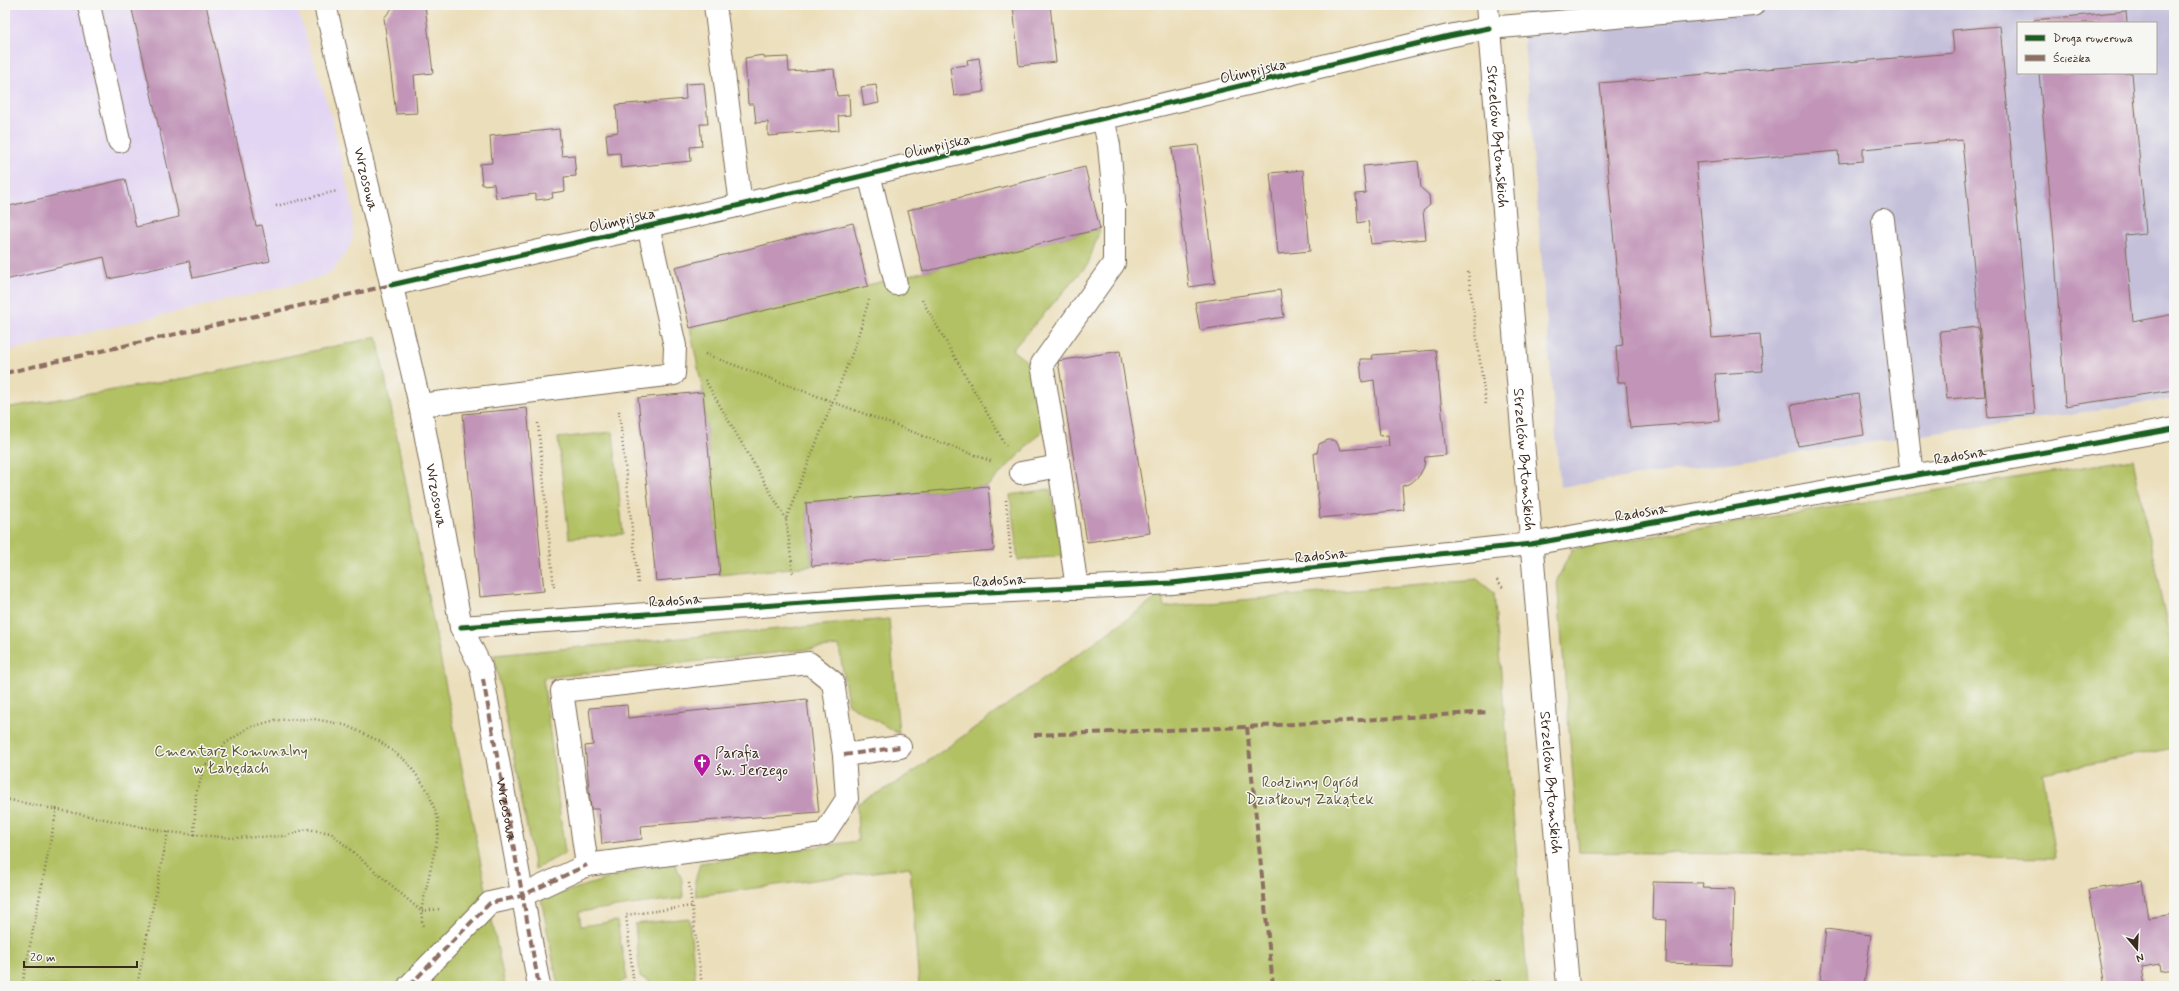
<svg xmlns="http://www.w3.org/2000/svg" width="2179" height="991" viewBox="0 0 2179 991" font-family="Mynerve,sans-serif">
	<rect width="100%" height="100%" fill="#f6f6f2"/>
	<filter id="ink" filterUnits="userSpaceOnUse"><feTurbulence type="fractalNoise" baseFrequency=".025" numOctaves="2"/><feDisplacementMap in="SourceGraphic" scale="8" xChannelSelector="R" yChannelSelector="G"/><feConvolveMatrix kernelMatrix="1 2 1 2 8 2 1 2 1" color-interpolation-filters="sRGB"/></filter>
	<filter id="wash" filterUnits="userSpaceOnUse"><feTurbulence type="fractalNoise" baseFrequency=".012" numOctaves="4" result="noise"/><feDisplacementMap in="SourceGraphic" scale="16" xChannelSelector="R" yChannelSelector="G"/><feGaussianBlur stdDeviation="0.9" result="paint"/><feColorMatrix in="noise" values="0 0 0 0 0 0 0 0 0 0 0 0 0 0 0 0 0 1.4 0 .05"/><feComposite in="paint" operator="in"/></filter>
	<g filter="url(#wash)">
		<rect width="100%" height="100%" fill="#ebdeba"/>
		<polygon fill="#e2d4f3" points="5,5 296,5 332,118 352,207 353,237 349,248 335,268 326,275 304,282 5,352"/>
		<path fill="#c5c0da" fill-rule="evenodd" d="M1521 5H2174V399L1560 487ZM2018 23H2156V73H2018Z"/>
		<g fill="#b2c164" stroke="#767641">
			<polygon points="1100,229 1088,264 1012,350 1033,366 1043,430 988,486 806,503 812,566 720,575 703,392 690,328"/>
			<polygon points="377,337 505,986 5,986 5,408 198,376"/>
			<polygon points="613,432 623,534 569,538 558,438"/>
			<polygon points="2133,459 2174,660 2174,748 2042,773 2055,858 1579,852 1557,580 1572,549"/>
			<polygon points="1050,489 1063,556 1018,560 1010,495"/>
			<polygon points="1477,579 1494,593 1528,986 919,986 910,867 696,896 695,882 700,863 858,841 857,804 903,779 1162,594 1164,607"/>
			<polygon points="889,619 899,734 848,704 839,646 543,678 565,853 535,869 494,655"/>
			<path d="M675 863 682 880 683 898 579 912 581 926 617 921 627 979 613 986H558L541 898C586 888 629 868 675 863Z"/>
			<polygon points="689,918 696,986 656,986 646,979 640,977 635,924"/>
		</g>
		<g id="blocks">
			<g fill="#c194b8">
				<polygon points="131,5 206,5 256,226 262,225 270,261 193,278 189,261 109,279 104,257 5,280 5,207 125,179 136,227 179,217"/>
				<polygon points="395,5 425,5 433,73 414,75 417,113 396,114 384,18"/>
				<polygon points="1013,5 1050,5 1056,62 1019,66"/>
				<polygon points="2126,11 2127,23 2034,23 2034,20"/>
				<polygon points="2000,26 2035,414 1988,418 1962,140 1863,149 1863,161 1839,163 1838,151 1696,163 1712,338 1760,334 1763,371 1715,374 1719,421 1630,428 1626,382 1618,382 1616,346 1623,345 1600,83 1954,53 1952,30"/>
				<polygon points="763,55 765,58 788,57 789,72 834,69 837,96 849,95 850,115 838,116 839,130 768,136 768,122 756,123 754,104 748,104 745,58"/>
				<polygon points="979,58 984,92 954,96 950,67 968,65 967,60"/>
				<polygon points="2039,73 2132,73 2146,233 2125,235 2133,322 2174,314 2174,390 2065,406 2054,241"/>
				<polygon points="704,83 708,124 700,124 702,146 690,147 691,161 621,168 620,153 608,154 606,134 618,132 616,105 686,99 685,84"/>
				<polygon points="876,85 879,103 864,106 861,87"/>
				<polygon points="559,129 562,156 574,155 576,176 564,177 565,191 552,193 553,198 536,200 536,194 496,198 494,184 482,185 480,164 492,163 490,136"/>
				<polygon points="1198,145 1215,283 1189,287 1172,148"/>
				<polygon points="1418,161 1421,188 1429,195 1430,205 1423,211 1426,239 1371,244 1368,221 1358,223 1356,194 1366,193 1363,166"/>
				<polygon points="1085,167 1100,229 923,272 908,210"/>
				<polygon points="1303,170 1310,251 1278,254 1270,173"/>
				<polygon points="853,223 868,286 690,328 675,267"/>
				<polygon points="1280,290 1284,317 1200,330 1195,302"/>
				<polygon points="1978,327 1985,396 1947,399 1940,331"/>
				<polygon points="1436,350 1446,455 1425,457 1424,467 1419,476 1411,483 1402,486 1404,510 1320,518 1314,453 1317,453 1319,444 1328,440 1333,440 1337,443 1341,450 1389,446 1388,435 1380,436 1374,380 1362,382 1360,359 1373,359 1372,355"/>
				<polygon points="1120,351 1150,533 1087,542 1058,361"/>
				<polygon points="703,392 720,575 656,581 638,398"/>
				<polygon points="1858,394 1864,435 1798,446 1791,405"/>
				<polygon points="527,408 544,591 480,597 463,414"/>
				<polygon points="988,486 994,550 812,566 806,503"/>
				<polygon points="807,699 819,812 641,826 642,839 602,844 599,809 591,809 585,746 593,745 589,708 627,705 628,718"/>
				<polygon points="2142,881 2148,918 2174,914 2174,969 2161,971 2160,964 2141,967 2144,986 2105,986 2088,890"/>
				<polygon points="1653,882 1703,883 1702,888 1734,889 1732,965 1666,963 1667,920 1652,919"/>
				<polygon points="1826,929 1871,935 1864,985 1820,980"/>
			</g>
		</g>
	</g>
	<g filter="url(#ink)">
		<use href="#blocks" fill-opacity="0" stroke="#796955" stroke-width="1"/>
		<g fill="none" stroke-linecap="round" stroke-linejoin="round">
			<g stroke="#796955" stroke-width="24">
				<g id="minor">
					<polyline points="89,5 119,141"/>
					<path id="s1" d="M325 5 420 405 461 627 481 667 539 986"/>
					<polyline points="715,5 741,205"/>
					<path id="s2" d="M1487 5 1568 986"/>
					<polyline points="869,174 896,284"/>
					<polyline points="1883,220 1912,476"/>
					<polyline points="391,285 732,207 1449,36 1489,28 1753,5"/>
					<polyline points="420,405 674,374 675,346 648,226"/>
					<polyline points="1059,466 1077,588"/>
					<polyline points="1021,473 1059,466 1042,364 1114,263 1114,200 1109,145 1103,118"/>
					<polyline points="461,627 889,597 1172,583 1531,544 2174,429"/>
					<polygon points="809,663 833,682 844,755 847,799 824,834 587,865 562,691"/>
					<polyline points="844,755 900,747"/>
					<polyline points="409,986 490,903 521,896 587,865"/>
				</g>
			</g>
			<g stroke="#796955" stroke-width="2.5" stroke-dasharray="1 3" stroke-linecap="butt">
				<polyline points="276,206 337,191"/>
				<polyline points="1468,272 1486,406"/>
				<polyline points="922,300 1006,446"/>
				<polyline points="705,354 993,462"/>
				<polyline points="705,380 786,519"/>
				<polyline points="619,411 638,583"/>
				<polyline points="538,423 554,589"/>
				<polyline points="1006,500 1011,559"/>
				<polyline points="793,573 786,519 855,346 869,300"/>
				<polyline points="1497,580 1503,588"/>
				<polyline points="5,799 168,832 232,838 285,836 307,829 331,833 421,911 423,927"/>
				<polyline points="194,835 196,794 205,766 226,743 248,728 275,720 314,719 345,725 379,741 407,762 428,791 438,819 438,836 421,911 440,909"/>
				<polyline points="689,883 702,986"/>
				<polyline points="22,986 57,808"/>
				<polyline points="137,986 168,832"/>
				<polyline points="634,986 626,915 692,906"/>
			</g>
			<use href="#minor" stroke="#fff" stroke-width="22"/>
			<g stroke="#8d6e63" stroke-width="4" stroke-dasharray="8 4" stroke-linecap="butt">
				<polyline points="5,373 391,285"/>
				<polyline points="483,679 539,986"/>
				<polyline points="1247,727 1273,986"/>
				<polyline points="1034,735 1247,727 1489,712"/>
				<polyline points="844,755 900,747"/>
				<polyline points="409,986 490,903 521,896 587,865"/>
				<polyline points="1435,986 1502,982"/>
			</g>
			<g stroke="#f6f6f2" stroke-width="8">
				<g id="cycleway">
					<polyline points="391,285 732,207 1449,36 1489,28"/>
					<polyline points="461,627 889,597 1172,583 1531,544 2174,429"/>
				</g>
			</g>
			<use href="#cycleway" stroke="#1b5e20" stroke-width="5"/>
		</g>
	</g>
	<defs>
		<g id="church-pin" transform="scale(0.9)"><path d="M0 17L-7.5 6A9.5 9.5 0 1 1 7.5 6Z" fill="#b5179e" stroke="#f6f6f2"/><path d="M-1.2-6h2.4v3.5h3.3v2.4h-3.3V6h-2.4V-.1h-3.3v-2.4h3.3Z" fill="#fff"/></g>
	</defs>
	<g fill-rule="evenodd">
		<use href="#church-pin" x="702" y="762"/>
	</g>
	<g text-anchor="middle" stroke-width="3" stroke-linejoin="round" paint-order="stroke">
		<g font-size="15" fill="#3b2a1e" stroke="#f6f6f2">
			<text transform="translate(1253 71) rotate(-13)" y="5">Olimpijska</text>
			<text dy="5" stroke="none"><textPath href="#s2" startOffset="132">Strzelców Bytomskich</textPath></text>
			<text transform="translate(937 146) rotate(-13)" y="5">Olimpijska</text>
			<text dy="5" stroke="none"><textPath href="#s1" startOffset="179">Wrzosowa</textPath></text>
			<text transform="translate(622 220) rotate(-13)" y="5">Olimpijska</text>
			<text transform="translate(1960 455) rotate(-10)" y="5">Radosna</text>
			<text dy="5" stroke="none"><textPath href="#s2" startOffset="456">Strzelców Bytomskich</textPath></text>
			<text dy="5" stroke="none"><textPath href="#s1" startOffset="503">Wrzosowa</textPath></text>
			<text transform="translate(1641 512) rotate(-10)" y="5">Radosna</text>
			<text transform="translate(1321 555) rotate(-6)" y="5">Radosna</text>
			<text transform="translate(999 580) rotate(-3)" y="5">Radosna</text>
			<text transform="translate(675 600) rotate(-4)" y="5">Radosna</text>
			<text dy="5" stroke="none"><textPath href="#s2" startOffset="780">Strzelców Bytomskich</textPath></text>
			<text dy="5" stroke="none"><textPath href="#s1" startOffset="827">Wrzosowa</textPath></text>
		</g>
		<g font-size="15" fill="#5f5733" stroke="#f6f6f2">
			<text x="231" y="756">Cmentarz Komunalny<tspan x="231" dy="17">w Łabędach</tspan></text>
			<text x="1310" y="787">Rodzinny Ogród<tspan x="1310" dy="17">Działkowy Zakątek</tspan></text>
		</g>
		<g font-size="15" fill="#3b2a1e" stroke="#f6f6f2" text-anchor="start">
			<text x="715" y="758">Parafia<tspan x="715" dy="17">św. Jerzego</tspan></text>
		</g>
	</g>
	<rect width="2179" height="991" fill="none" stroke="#f6f6f2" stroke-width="20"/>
	<rect x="2017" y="22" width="140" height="52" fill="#f6f6f2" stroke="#aba49d"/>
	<rect x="2025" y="35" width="20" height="6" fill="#1b5e20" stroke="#aba49d"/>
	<text x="2053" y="42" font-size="12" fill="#3b2a1e">Droga rowerowa</text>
	<rect x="2025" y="55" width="20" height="6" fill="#8d6e63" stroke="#aba49d"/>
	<text x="2053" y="62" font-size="12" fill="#3b2a1e">Ścieżka</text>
	<g transform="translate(2137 949) rotate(161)" stroke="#f6f6f2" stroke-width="3" paint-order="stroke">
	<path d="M0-3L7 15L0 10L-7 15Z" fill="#3b2a1e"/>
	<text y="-6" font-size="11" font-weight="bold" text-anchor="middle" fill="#3b2a1e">N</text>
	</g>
	<path d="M24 961v6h113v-6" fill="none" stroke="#3b2a1e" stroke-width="2"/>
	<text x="30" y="961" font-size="12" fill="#3b2a1e" stroke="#f6f6f2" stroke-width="3" paint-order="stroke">20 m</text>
</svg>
